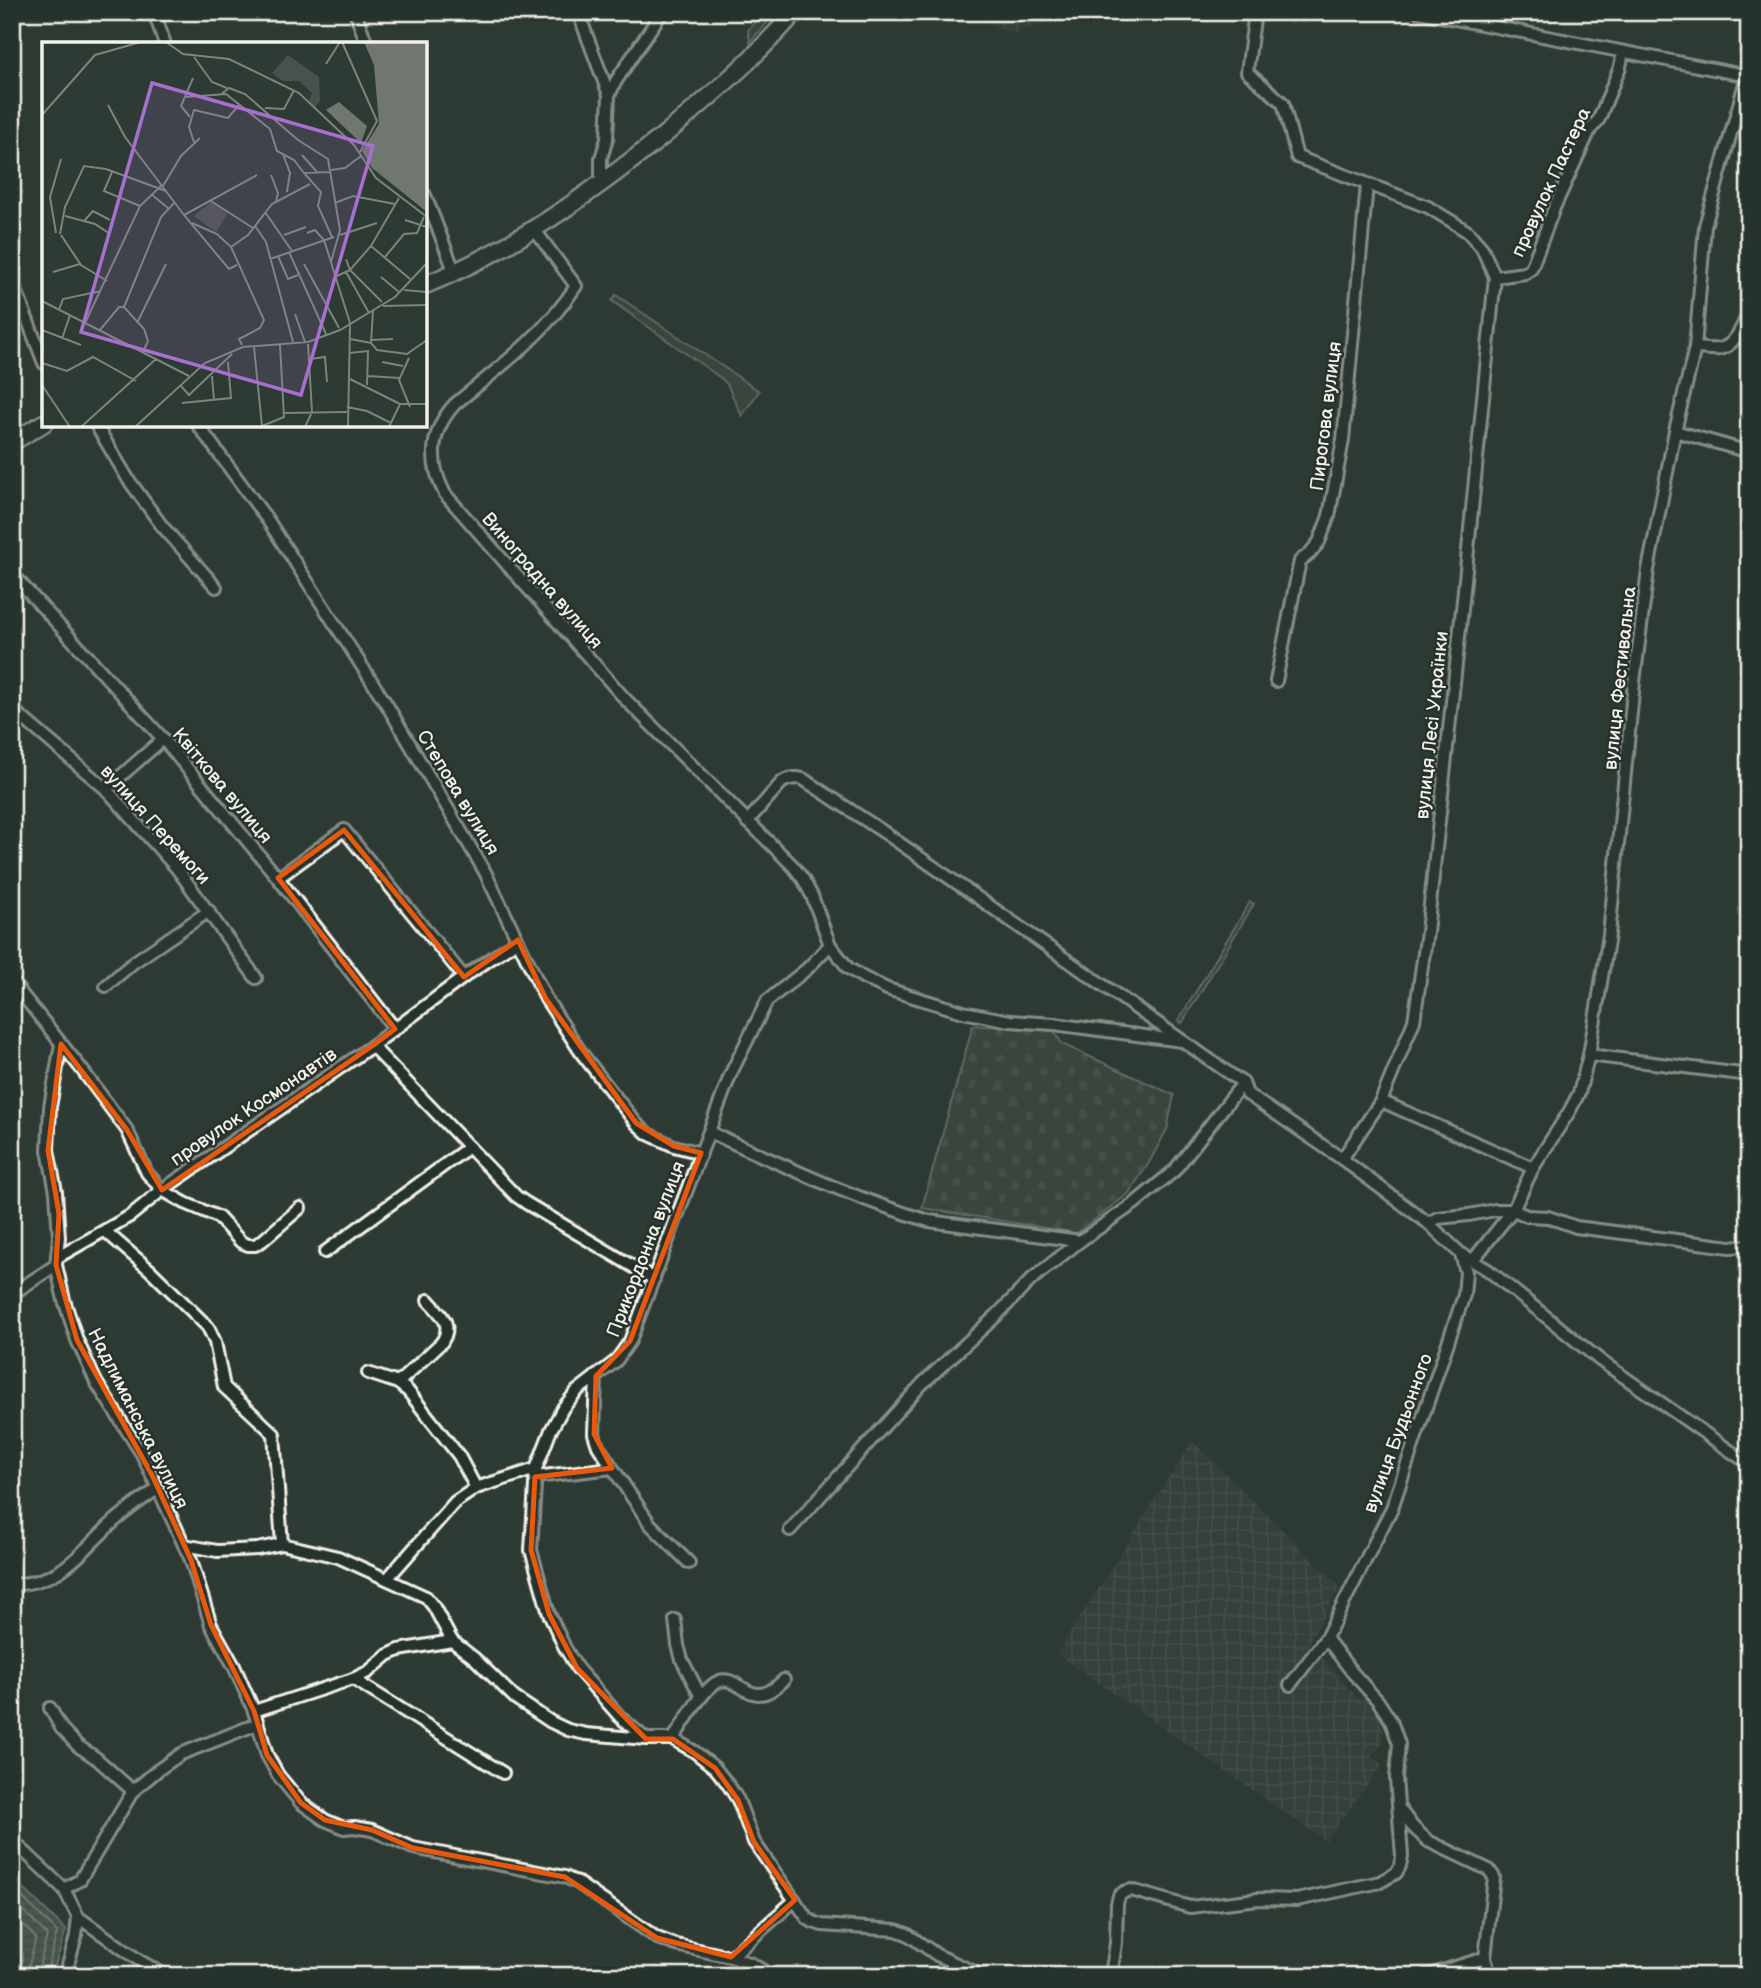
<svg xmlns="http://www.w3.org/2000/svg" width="1761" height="1988" viewBox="0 0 1761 1988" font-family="'Balsamiq Sans',sans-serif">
	<defs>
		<pattern id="industrial-grid" width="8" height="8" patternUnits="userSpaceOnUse" patternTransform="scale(1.75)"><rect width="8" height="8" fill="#3c4841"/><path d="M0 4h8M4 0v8" fill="none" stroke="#59635c"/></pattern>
		<pattern id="grass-tufts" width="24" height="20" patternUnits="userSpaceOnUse" patternTransform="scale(1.75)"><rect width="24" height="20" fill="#48524c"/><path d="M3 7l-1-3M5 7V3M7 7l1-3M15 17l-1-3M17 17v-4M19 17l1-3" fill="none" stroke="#636b66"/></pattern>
		<pattern id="cemetery-stones" width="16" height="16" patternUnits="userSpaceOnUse" patternTransform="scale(1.75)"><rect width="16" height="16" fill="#48524c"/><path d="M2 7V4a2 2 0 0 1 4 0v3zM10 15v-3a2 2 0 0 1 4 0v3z" fill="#636b66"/></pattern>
		<pattern id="water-rules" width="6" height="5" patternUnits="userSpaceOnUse" patternTransform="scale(1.75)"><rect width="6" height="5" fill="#6f7770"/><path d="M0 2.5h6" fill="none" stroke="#5c605b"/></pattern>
	</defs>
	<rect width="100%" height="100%" fill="#2e3b34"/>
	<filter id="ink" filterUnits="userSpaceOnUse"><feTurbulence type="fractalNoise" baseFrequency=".0143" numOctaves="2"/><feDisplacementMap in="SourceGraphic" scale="14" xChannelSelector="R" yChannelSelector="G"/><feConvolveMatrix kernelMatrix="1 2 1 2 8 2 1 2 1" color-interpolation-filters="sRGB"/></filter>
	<g filter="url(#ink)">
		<g fill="url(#industrial-grid)">
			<polygon points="969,12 1076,12 1076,13 1010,34"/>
			<polygon points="1192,1441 1340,1587 1308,1645 1318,1653 1358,1699 1363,1696 1375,1711 1383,1727 1383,1743 1371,1755 1382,1765 1326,1841 1057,1654"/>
		</g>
		<g fill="url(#grass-tufts)" stroke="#9ea29a" stroke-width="2">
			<polygon points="763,12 776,12 750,42 748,30"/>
			<polygon points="616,295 759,391 742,416 727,384 722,379 612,301"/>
			<polygon points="907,840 1164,1019 1163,1022 906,844"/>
			<polygon points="1250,902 1254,904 1182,1023 1178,1021"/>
		</g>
		<polygon fill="url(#cemetery-stones)" stroke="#9ea29a" stroke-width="2" points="973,1025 1054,1031 1062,1044 1174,1095 1167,1129 1149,1163 1128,1194 1077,1233 922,1208"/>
		<polygon fill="url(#water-rules)" stroke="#a4a8a0" stroke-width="2" points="12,1877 66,1930 52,1976 12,1976"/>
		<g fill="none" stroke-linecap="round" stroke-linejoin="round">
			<g stroke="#bfc0b8" stroke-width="2">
				<polyline points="12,1887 57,1932 46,1976"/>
				<polyline points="12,1899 47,1935 37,1976"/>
				<polyline points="12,1914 36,1938 26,1976"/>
			</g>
			<g stroke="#f4f1e8" stroke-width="16">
				<g id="minor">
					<polyline points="154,12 165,44"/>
					<polyline points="355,12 367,44"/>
					<polyline points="578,12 609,95"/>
					<polyline points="1255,12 1247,72 1283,103 1297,157 1428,207 1451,221 1468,232 1482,248 1495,277 1525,273 1531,269 1554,208 1590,130 1599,119 1620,67 1623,52"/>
					<polyline points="1419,12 1749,76"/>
					<polyline points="601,185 601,158 607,139 609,95 616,81 662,12"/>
					<polyline points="425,195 455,273"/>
					<path d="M534 229 576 286C545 334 499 368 455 404 430 431 428 462 445 494L626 700 793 866 803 879 812 896 830 945 848 968 864 978 887 989 963 1012 1010 1021 1054 1024 1182 1041"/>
					<polyline points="12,280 44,363"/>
					<path d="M1695 348C1702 348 1712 350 1719 349 1735 347 1743 325 1749 312"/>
					<polyline points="96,425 128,479 162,526 216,587"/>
					<polyline points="198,425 269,522 387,705 485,872 546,999 582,1054 636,1123 648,1134 674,1146 701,1153"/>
					<polyline points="1675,431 1749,452"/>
					<polyline points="12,574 163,739 278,878 395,1029"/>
					<polyline points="1276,681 1300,561 1310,553 1319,542 1329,516 1343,440 1367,185"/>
					<polyline points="12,709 106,789 178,870 256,978"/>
					<polyline points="106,789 163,739"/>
					<path d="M747 822 782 782C789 778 795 777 803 779L885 833 1243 1083 1247 1094 1342 1159 1428 1223 1461 1254 1488 1270 1601 1361 1749 1464"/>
					<polyline points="278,878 344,830 464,977"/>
					<polyline points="12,982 80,1067 127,1130 147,1173 162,1190 185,1203 218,1217 241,1242 248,1245 255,1245 262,1241 300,1208"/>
					<polyline points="106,986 134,962 209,911"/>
					<polyline points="61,1044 50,1107 48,1150 56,1192 59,1237 56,1265 64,1300 77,1340 96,1382 142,1454 191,1560 211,1625 234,1666 254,1711 267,1755 278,1775 301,1803 325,1820 344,1828 354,1827 372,1830 413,1848 565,1877 578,1883 657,1938 676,1945 731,1957 752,1964 772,1976"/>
					<polyline points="372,1046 516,1196 526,1203 654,1279"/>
					<polyline points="1589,1055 1749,1075"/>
					<polyline points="1381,1101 1533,1168"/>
					<path d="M709 1132C781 1164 853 1199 929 1221L1080 1241"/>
					<polyline points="1342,1159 1381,1101 1414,1021 1427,932 1463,600 1495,277"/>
					<polyline points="1428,1223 1438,1218 1469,1215 1495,1210 1513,1210 1527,1216 1548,1217 1576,1227 1730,1247 1749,1246"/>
					<polyline points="105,1231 150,1270 208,1327 215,1342 224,1387 274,1434 282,1544 338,1557 426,1597 434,1607 452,1641"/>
					<polyline points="325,1252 469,1147"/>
					<polyline points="58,1257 130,1216 162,1190 372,1046 464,977 518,940"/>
					<polyline points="1473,1260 1513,1210 1533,1168 1569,1112 1579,1093 1589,1055 1609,935 1634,682 1648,570 1675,431 1695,348 1705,226 1747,76"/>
					<polyline points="12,1294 56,1265"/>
					<polyline points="368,1373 398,1383 408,1391 459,1456 476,1488"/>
					<polyline points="596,1376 594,1434 598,1446 650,1524 689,1563"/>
					<path d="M398 1383 442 1342C454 1323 440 1314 428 1300"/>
					<polyline points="536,1469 531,1550 549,1614 565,1648 577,1668 620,1717 646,1739"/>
					<polyline points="535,1477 612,1468"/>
					<polyline points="790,1530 922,1384 997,1315 1032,1279 1080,1241 1135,1203 1174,1171 1243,1083"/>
					<polyline points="184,1545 217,1551 257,1549 282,1544"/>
					<polyline points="387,1579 455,1502 476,1488 536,1469 551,1430 563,1408 577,1391 616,1361 630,1341 731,1073 767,1001 807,969 830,945"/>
					<path d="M12 1585C60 1582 75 1559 107 1528 122 1513 141 1501 158 1488"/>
					<polyline points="675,1620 678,1645 682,1660 701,1697"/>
					<polyline points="353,1679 503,1773"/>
					<polyline points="1290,1685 1326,1638 1392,1508 1464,1295 1466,1272 1461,1254"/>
					<polyline points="50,1708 61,1728 78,1746 96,1758 133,1791"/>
					<polyline points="254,1711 353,1679 368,1672 388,1655 399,1650 452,1641 474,1658 515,1698 551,1722 568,1730 586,1734 646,1739 673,1739 695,1752 715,1768 727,1783 738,1800 754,1842 807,1918 813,1922 822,1925 896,1930 907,1934 937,1955 983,1976"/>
					<path d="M673 1739C684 1723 699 1695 714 1684 734 1669 746 1704 770 1691 775 1688 780 1684 784 1680"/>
					<polyline points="1399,1808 1413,1827 1428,1841 1489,1870 1494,1877 1485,1958 1490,1976"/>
					<polyline points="12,1840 64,1889 78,1917"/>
					<polyline points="64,1889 80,1880 133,1791 158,1770 181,1754 257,1724"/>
					<polyline points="78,1917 140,1961 166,1976"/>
					<polyline points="731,1957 795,1900"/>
					<polyline points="65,1976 76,1936 78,1917"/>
					<polyline points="1111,1976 1116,1943 1117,1904 1119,1896 1124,1892 1131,1890 1190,1907 1258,1899 1297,1900 1380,1882 1396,1873 1400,1866 1402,1856 1396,1778 1399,1744 1391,1721 1378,1701 1352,1672 1326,1638"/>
					<polyline points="1426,1976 1485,1958"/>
				</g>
			</g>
			<g stroke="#f4f1e8" stroke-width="21">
				<g id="highway">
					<path d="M425 285C512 250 590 194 663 136 710 97 755 58 795 12"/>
					<polyline points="12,442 44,423"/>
				</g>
			</g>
			<use href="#minor" stroke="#26332d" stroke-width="10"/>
			<use href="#highway" stroke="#26332d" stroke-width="16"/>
		</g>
	</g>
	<path d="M0 0H1761V1988H0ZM344 830 464 977 518 940 546 999 636 1123 674 1146 701 1153 630 1341 596 1376 594 1434 612 1468 535 1477 531 1550 549 1614 577 1668 646 1739H673L715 1768 738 1800 754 1842 795 1900 731 1957 657 1938 565 1877 413 1848 372 1830 325 1820 301 1803 267 1755 254 1711 211 1625 191 1560 152 1475 77 1340 56 1265 59 1214 48 1150 61 1044 127 1130 162 1190 372 1046 395 1029 278 878Z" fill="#2e3b34" fill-opacity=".55" fill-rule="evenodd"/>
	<path fill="none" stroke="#e8590c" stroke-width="5" stroke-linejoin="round" d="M344 830 464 977 518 940 546 999 636 1123 674 1146 701 1153 630 1341 596 1376 594 1434 612 1468 535 1477 531 1550 549 1614 577 1668 646 1739H673L715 1768 738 1800 754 1842 795 1900 731 1957 657 1938 565 1877 413 1848 372 1830 325 1820 301 1803 267 1755 254 1711 211 1625 191 1560 152 1475 77 1340 56 1265 59 1214 48 1150 61 1044 127 1130 162 1190 372 1046 395 1029 278 878Z"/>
	<g text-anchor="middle" stroke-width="5" stroke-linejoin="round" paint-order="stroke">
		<g font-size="19" fill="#f4f1e8" stroke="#26332d">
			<text transform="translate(1550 182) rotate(-65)" y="7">провулок Пастера</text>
			<text transform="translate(1325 416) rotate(-83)" y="7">Пирогова вулиця</text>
			<text transform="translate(543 580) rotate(49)" y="7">Виноградна вулиця</text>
			<text transform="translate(1619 678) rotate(-84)" y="7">вулиця Фестивальна</text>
			<text transform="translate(1431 725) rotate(-84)" y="7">вулиця Лесі Українки</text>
			<text transform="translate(223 785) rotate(50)" y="7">Квіткова вулиця</text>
			<text transform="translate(459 792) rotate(59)" y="7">Степова вулиця</text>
			<text transform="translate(156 824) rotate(48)" y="7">вулиця Перемоги</text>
			<text transform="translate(253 1106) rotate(-34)" y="7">провулок Космонавтів</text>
			<text transform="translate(645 1249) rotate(-69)" y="7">Прикордонна вулиця</text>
			<text transform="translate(139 1418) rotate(63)" y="7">Надлиманська вулиця</text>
			<text transform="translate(1397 1433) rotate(-70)" y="7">вулиця Будьонного</text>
		</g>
	</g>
	<g transform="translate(42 42)">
		<rect width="385" height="385" fill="#2e3b34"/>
		<path d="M246 13 277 35 278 59 273 65 267 59 270 51 257 39H241L230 31Z" fill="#48524c"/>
		<path d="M169 160 187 169 174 190 152 174Z" fill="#48524c"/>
		<path d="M322 0H385V170L330 126 320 109 337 82 332 23ZM297 60 325 84 319 101 284 68Z" fill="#6f7770"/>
		<path fill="none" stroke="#7d847c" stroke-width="2" d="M124 0 141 12 187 17 257 51 312 103 334 136 385 175M300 0 335 79 318 110M152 15 170 40 185 46M284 22 298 0M178 53 187 46 203 52 256 98 286 117 298 188 289 220M144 55 184 52 228 87M66 63 83 95 142 173 187 227 195 223M223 66 242 67 252 48M0 73 53 13 99 0M148 75 139 64 151 36M228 87 235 109 252 118 262 131 289 130M152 100 147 85 152 68 186 76 197 63M241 112 248 131 245 150M260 113 275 130M289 128 303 126 319 114M70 130 62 149 98 164M262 131 279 150 276 164 290 195M229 133 236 151 234 160M121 144 139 114 158 96M109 152 126 166M169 159 211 186M293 161 311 154 353 162M223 170 250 209M142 173 215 133M23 174 53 182 68 192M363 178 385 185M42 179 51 169 68 178M150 181 175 192 189 205M213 184 224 200 251 300M14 191 8 155 19 117M265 191 273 188 282 198 308 281M18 192 23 165 42 124 64 127 124 149M19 193 39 223 65 239M242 193 264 185M298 193 335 181M329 204 368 237M189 205 222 278 218 286 197 297 200 303M189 205 206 193 230 162 268 142M247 210 284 292M236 214 246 237 256 233M343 215 362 192 375 191 382 175M228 217 292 195M304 217 308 228 340 260M262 222 297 286M11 230 38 222M304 230 327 271M295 234 308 228 329 204 357 156M339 235 357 250M362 248 385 250M0 259 147 334M341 264 385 263M82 265 119 175 133 160M17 268 21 257 59 249M253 272 263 300M43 281 98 164 120 143M95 281 124 222M0 288 39 303M58 288 77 265H82L102 287 106 299 101 310M20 297 28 273M308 297 329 301 335 308 365 312 385 298M328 298 351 297M329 301 331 269M212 305 220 384 242 375 238 303M307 311 326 309 325 343M367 316 357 338 368 365M268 317 283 315 285 340M340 320 361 324M0 321 25 329 51 315 94 339M170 334 172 358M326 334 358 336M308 337 358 362M0 343 28 385M139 344 147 353 190 312M140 361 189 356 186 320M305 365 325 369 349 381M242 371 305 370M39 385 114 317M93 385 163 321 201 305 266 300 298 288 353 255 385 221M263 385 270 370 266 302M306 385 308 283M347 385 358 362H385"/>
		<path fill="#a571cd" fill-opacity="0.15" stroke="#a571cd" stroke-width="3.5" d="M110 41 331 104 259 353 39 290Z"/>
		<rect width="385" height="385" fill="none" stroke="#f4f1e8" stroke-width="3.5"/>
	</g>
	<rect width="1761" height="1988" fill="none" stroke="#26332d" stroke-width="42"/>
	<rect x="21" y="21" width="1719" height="1946" fill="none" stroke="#f4f1e8" stroke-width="2.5" filter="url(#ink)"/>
</svg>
